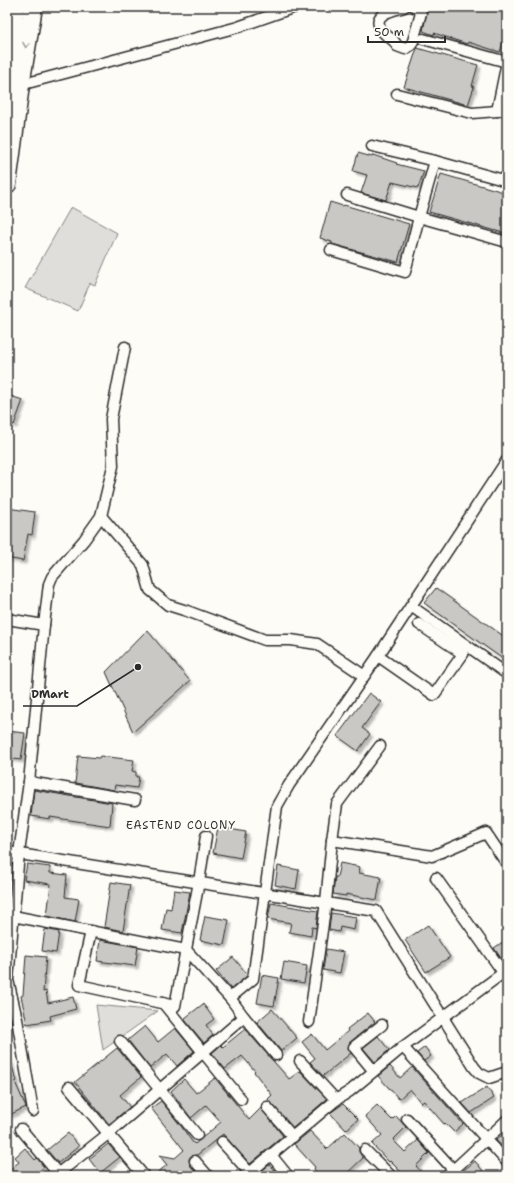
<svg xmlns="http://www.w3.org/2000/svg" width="514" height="1183" viewBox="0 0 514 1183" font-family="'Shantell Sans',sans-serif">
	<defs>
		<filter id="shadow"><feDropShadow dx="3" dy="3" stdDeviation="1" flood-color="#0004"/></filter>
	</defs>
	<rect width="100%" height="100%" fill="#fdfcf7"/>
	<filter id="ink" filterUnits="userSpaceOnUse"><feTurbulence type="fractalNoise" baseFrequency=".025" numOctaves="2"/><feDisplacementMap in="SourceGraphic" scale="8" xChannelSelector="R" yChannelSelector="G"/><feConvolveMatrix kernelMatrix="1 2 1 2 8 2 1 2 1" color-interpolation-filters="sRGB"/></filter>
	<g filter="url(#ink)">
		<g fill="#dfdeda" stroke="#858482">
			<polygon points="71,207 117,233 95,285 90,283 78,311 25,288"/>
			<polygon points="96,1005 158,1011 103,1050"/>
		</g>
		<g fill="#c9c8c4" stroke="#2b2b2b" filter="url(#shadow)">
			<polygon points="428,7 443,11 445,7 507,7 507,30 500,52 468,42 467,44 434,33 434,35 423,31"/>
			<polygon points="417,48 478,65 472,86 474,87 468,105 404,87"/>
			<polygon points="358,153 372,157 373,155 397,163 396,164 424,171 418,188 392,182 386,200 361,193 367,175 353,171"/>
			<polygon points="441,174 507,193 507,234 429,212"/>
			<polygon points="330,202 343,206 344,205 409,224 398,262 332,244 332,242 320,238"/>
			<polygon points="7,395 23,400 14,425 7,422"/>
			<polygon points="7,508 35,512 32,535 28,534 23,561 7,558 10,532 7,531"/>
			<polygon points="436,588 502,635 507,628 507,662 424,603"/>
			<polygon points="147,630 190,681 133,732 106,672"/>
			<polygon points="369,693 381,702 362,728 370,734 358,751 337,736"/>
			<polygon points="7,731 25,733 21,760 7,758"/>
			<polygon points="78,756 99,758 100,756 134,760 132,771 136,772 136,777 139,777 137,788 115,785 114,790 75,783"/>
			<polygon points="34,790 112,803 110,826 50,817 50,819 31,816"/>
			<polygon points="218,827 246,832 241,858 213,853"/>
			<polygon points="340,863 360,867 359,873 381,877 377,900 346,894 346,896 333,894 335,877 337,877"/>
			<polygon points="27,864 50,867 50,873 67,875 65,897 79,899 75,922 47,916 51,884 24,880"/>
			<polygon points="278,866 299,870 296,889 275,885"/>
			<polygon points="111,882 130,885 123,931 104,927"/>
			<polygon points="174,890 190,892 182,933 162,930 166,908 171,909"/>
			<polygon points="271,903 318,911 316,928 312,927 311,936 289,932 291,923 268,919"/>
			<polygon points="331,913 356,917 354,930 340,927 339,932 329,930"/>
			<polygon points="205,916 229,920 224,945 200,940"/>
			<polygon points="428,925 450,957 426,972 405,940"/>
			<polygon points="45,929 59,932 56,953 42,951"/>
			<polygon points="507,939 507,964 505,964 494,948"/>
			<polygon points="100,940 138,947 135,966 97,961"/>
			<polygon points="326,949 344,952 340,973 323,970"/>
			<polygon points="26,955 46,957 43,992 46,991 48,1003 73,997 76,1009 50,1016 51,1020 27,1024 21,996 23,995"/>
			<polygon points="233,957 247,974 247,976 231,989 216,971"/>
			<polygon points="284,962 307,966 304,983 281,979"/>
			<polygon points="262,975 279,978 274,1006 257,1003"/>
			<polygon points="203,1004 214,1019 206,1025 213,1035 204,1043 185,1020 185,1018"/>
			<polygon points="272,1009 297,1038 281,1051 257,1022"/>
			<polygon points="368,1013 375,1022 350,1042 348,1048 351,1053 323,1076 310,1062 315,1058 302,1042 312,1034 325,1050 348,1031 347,1029"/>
			<polygon points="145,1026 158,1042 175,1028 194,1051 177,1066 167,1054 150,1068 128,1040"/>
			<polygon points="245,1029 289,1079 300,1071 327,1099 293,1128 269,1101 268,1099 272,1095 254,1072 255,1071 242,1056 225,1069 212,1053 221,1045 223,1047"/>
			<polygon points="378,1036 389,1050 375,1062 363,1048"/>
			<polygon points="425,1047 431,1056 424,1061 417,1053"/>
			<polygon points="117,1048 141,1077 120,1095 130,1107 109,1124 75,1082"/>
			<polygon points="7,1056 8,1056 17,1081 15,1082 26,1107 7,1116"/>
			<polygon points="390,1066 400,1078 412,1067 463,1124 454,1132 445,1123 444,1124 424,1101 421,1103 410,1089 399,1099 378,1076"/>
			<polygon points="215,1078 249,1120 261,1108 283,1136 250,1164 223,1134 197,1155 191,1156 189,1159 190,1165 199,1176 153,1176 167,1165 159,1155 175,1158 184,1150 151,1108 161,1101 181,1126 193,1143 194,1143 195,1144 221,1122 206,1105 191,1118 171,1091 184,1079 196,1093"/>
			<polygon points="487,1087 494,1098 471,1113 462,1103"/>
			<polygon points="343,1104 358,1119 346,1130 330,1113"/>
			<polygon points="377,1105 392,1120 396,1116 406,1127 393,1140 405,1152 418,1140 429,1153 416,1166 425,1176 405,1176 390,1161 389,1162 372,1144 382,1135 365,1116"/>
			<polygon points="310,1131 327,1149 345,1133 359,1148 359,1152 363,1158 344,1176 320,1176 314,1169 315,1167 294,1144"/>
			<polygon points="507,1131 507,1152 496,1140"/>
			<polygon points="68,1133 79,1146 58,1163 47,1150"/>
			<polygon points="108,1144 120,1157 100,1173 89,1159"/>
			<polygon points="25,1148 35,1160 37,1158 44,1167 34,1176 7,1176 7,1172 19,1162 15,1157"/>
			<polygon points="475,1161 487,1176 465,1176 463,1171"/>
			<polygon points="269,1165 280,1176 260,1176 258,1174"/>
		</g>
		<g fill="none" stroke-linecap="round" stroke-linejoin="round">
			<g stroke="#2b2b2b" stroke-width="13">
				<g id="street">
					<path d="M404 7C395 10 375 13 379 25 380 28 381 31 384 33 390 40 392 36 397 46L405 49 411 45 413 41 421 13 418 9 415 7"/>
					<polyline points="423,39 507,62"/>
					<polyline points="507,62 497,111 507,110"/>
					<polyline points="20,85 238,27 295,7"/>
					<polyline points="397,94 472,113 497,111"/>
					<polyline points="372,146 435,161"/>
					<polyline points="347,195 419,217 507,242"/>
					<polyline points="331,250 405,272 419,217 435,161 507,181"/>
					<polyline points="101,516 143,565 150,590 168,605 187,611 265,640 291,640 317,644 363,675"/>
					<polyline points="411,606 507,674"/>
					<polyline points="7,619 44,625 29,782 19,853 8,980 17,1019 33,1111"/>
					<polyline points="44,625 49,584 52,577 84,540 101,516 113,466 111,419 125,347"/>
					<polyline points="378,656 434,695 463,654 419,624"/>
					<polyline points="29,782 135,800"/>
					<polyline points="332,840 432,856 486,833 507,864"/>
					<polyline points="7,852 376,911 474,1067 479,1073 489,1078 507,1072"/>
					<polyline points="436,878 507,978"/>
					<polyline points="13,916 186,950 230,998 244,1017 276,1055"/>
					<polyline points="91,931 79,985 175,1006 199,882 206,836"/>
					<polyline points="230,998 253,979 277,806 289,785 378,656 507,460"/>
					<polyline points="163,1003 241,1099"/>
					<polyline points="309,1022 326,902 332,840 337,804 380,746"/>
					<polyline points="120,1041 197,1135"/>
					<polyline points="403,1047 507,1162"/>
					<polyline points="300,1061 336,1100"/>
					<polyline points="373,1070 354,1047 382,1025"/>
					<polyline points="69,1087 144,1176"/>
					<polyline points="267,1107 293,1137"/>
					<polyline points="407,1119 459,1176"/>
					<polyline points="21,1129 60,1176"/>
					<polyline points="222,1142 250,1173"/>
					<polyline points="365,1150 391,1176"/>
					<polyline points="271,1155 288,1176"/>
					<polyline points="195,1161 208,1176"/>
					<polyline points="55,1176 108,1134 244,1017"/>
					<polyline points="246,1176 336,1100 350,1091 403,1047 507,970"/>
					<polyline points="447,1176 507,1120"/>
				</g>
			</g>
			<g stroke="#2b2b2b" stroke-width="21">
				<g id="highway">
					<polyline points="7,64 15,7"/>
					<polyline points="7,184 20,85 33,7"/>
				</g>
			</g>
			<use href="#street" stroke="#fdfcf7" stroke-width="10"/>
			<use href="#highway" stroke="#fdfcf7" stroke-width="18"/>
		</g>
		<defs><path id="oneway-chevron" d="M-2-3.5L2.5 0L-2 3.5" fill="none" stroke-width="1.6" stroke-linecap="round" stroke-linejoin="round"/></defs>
		<use stroke="#9e9e9b" href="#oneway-chevron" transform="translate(26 45) rotate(99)"/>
	</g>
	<g text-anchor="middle" stroke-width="3.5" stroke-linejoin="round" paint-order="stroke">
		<g font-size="11" letter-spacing="1" fill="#2b2b2b" stroke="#fdfcf7">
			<text x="181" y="829">EASTEND COLONY</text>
		</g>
	</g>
	<path fill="none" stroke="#2b2b2b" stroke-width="1.5" d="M138 667L77 706H23"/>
	<circle fill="#2b2b2b" stroke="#fdfcf7" stroke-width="1.5" cx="138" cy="667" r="4"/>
	<g font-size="11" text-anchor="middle" font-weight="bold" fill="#2b2b2b" stroke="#fdfcf7" stroke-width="3.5" stroke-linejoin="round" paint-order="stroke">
		<text x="50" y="698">DMart</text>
	</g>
	<rect width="514" height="1183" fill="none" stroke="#fdfcf7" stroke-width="24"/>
	<rect x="12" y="12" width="490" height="1159" fill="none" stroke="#2b2b2b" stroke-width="1.5" filter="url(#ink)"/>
	<path d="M368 36v6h77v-6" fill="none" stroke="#2b2b2b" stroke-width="2"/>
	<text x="374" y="36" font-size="12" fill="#2b2b2b" stroke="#fdfcf7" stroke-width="3" paint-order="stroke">50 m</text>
</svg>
